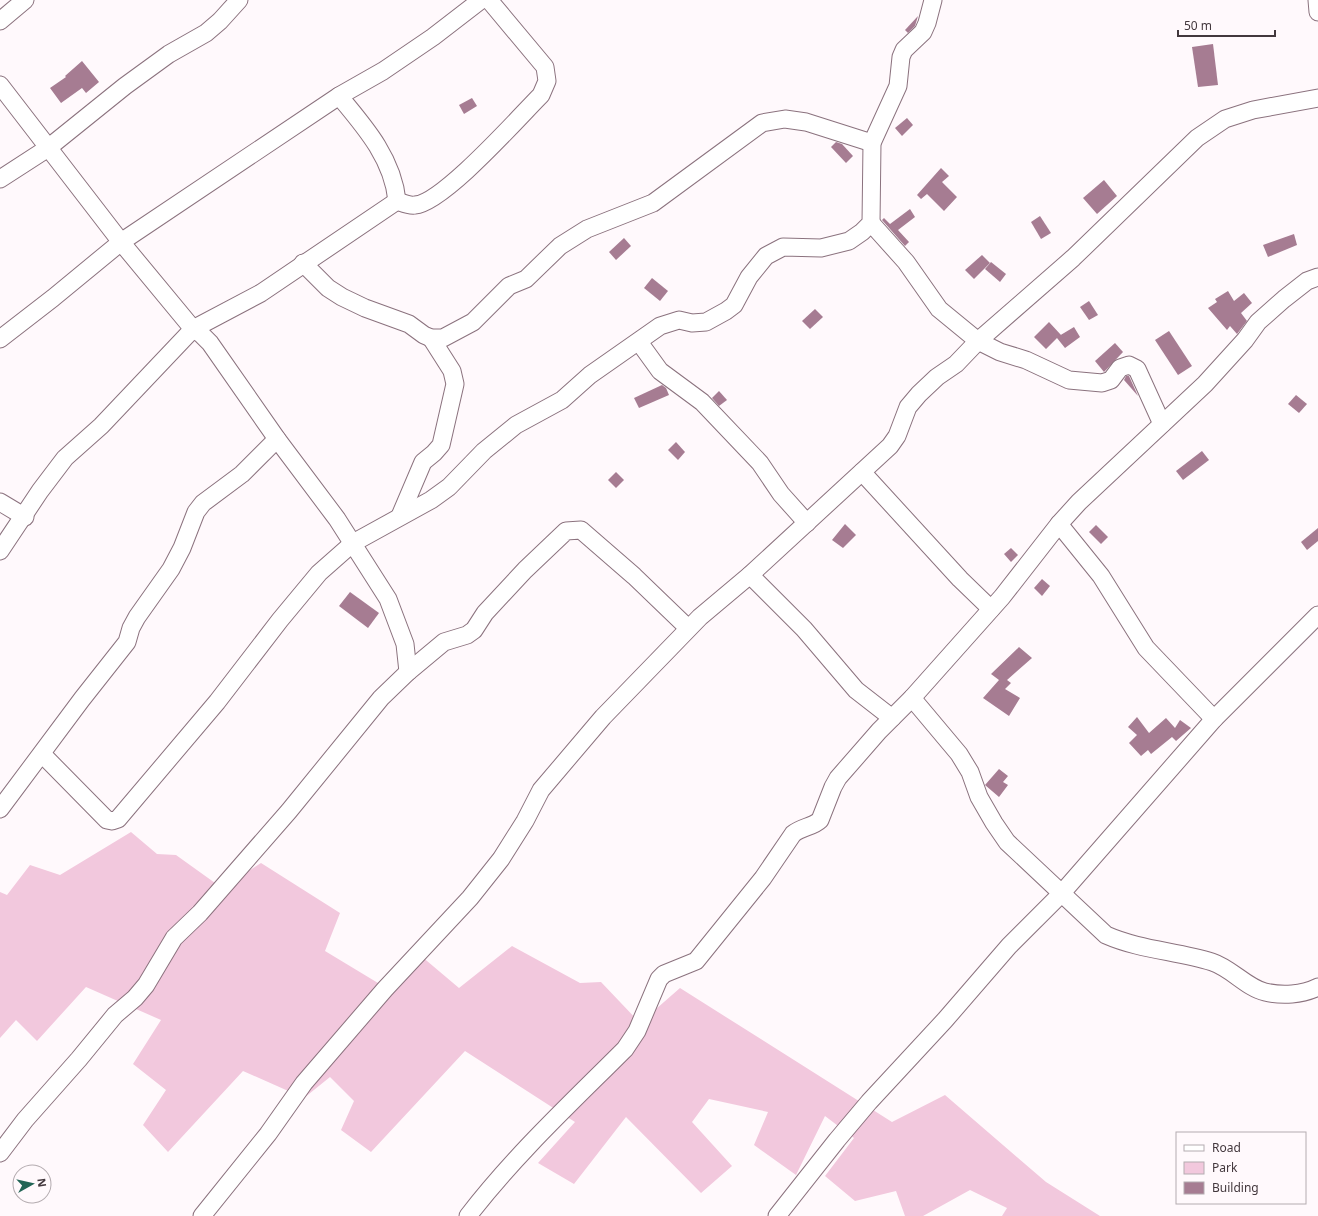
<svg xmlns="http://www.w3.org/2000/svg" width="1318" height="1216" viewBox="0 0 1318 1216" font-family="'Noto Sans',sans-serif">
	<rect width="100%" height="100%" fill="#fff9fc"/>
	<polygon fill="#f2c8dd" points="131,832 157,854 176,855 222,888 261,863 340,913 325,951 378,983 414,950 459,988 512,946 580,983 601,982 640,1023 680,988 892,1122 945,1095 1046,1182 1100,1216 1002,1216 1007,1208 970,1190 923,1216 905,1216 896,1191 855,1201 825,1176 854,1138 825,1116 796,1175 754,1145 768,1112 709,1099 692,1122 732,1166 701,1193 626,1117 574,1184 538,1163 575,1122 465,1051 371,1152 341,1130 354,1101 330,1077 304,1098 243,1071 168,1152 143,1125 166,1090 133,1064 161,1020 86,987 37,1041 16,1020 0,1038 0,892 7,895 30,865 60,875"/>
	<g fill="#a67c92">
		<polygon points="918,16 915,26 908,33 905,30"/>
		<polygon points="1213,44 1218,85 1198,87 1192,47"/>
		<polygon points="82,61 99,82 86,93 82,88 61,103 50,88 66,77 65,76"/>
		<polygon points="472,98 477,106 464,114 459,105"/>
		<polygon points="907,118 913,125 902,136 895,128"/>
		<polygon points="836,142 842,144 853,156 846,163 831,147"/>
		<polygon points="941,168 949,176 942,182 957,197 944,211 927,194 921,199 917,195"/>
		<polygon points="1104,180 1117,196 1097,214 1083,198"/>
		<polygon points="910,209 915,217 898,230 909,242 905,246 882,220 884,218 890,224"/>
		<polygon points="1040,216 1051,233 1041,239 1031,222"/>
		<polygon points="1294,234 1297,245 1268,257 1263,245"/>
		<polygon points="624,238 631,246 616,260 609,252"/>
		<polygon points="982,255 990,263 974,279 965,270"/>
		<polygon points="991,262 1006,274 1000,282 985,269"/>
		<polygon points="652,278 668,291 660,301 644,288"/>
		<polygon points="1228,291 1234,301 1244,293 1252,303 1241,313 1247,321 1237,334 1230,326 1227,330 1208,308 1217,302 1215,299"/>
		<polygon points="1089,301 1098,315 1089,320 1080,307"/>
		<polygon points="815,309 823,317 810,329 802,321"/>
		<polygon points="1049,322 1061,335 1059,336 1074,327 1080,337 1065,348 1057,338 1046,349 1034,337"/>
		<polygon points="1169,331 1192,366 1178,375 1155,340"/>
		<polygon points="1115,343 1123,352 1104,372 1095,361"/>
		<polygon points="1126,376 1129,376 1138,396 1124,380"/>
		<polygon points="662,385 666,388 669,395 639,408 634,398"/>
		<polygon points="719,391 727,400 719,406 712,398"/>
		<polygon points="1296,395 1307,404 1299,413 1288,404"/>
		<polygon points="676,442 685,452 678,460 668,450"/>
		<polygon points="1202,451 1209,460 1183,480 1176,471"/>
		<polygon points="616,472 624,480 616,488 608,480"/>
		<polygon points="845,524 856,535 843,548 832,540"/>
		<polygon points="1096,525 1108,537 1101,544 1089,532"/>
		<polygon points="1318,528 1318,541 1307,550 1301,542"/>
		<polygon points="1011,548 1018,555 1011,562 1004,554"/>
		<polygon points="1042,579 1050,586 1042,596 1034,588"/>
		<polygon points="350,592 379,613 368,628 339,606"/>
		<polygon points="1019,647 1032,658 1007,680 1011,683 1005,689 1020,698 1009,716 983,698 999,680 991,674"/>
		<polygon points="1137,717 1149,733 1166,718 1175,728 1180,720 1191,728 1176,741 1172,737 1151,754 1148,750 1141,756 1129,743 1137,735 1128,727"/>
		<polygon points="999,769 1008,776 1003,782 1008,785 999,797 985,785"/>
	</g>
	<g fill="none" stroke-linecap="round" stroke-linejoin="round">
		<g stroke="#8b727e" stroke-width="19">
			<g id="minor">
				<polyline points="1317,0 1318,12"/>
				<polyline points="0,21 25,0"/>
				<polyline points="0,85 121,242 193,329 201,334 210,343 277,439 337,519 388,599 405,644 408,672"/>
				<path d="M339 96C365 127 393 159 397 201"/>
				<polyline points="0,179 48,148 125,86 169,54 206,33 220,21 239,0"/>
				<path d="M397 201C403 203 409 206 415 205 443 203 518 118 541 95L547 81 545 67 489 0"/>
				<polyline points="871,223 906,262 939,309 978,341 1000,352 1026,360 1069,380 1102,383 1111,380 1120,368 1129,365 1137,369 1162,424"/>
				<polyline points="303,263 328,288 342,297 365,308 409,324 424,335 431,338 443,338 473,322 509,286 526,279 560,246 587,229 653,203 762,123 785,119 806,122 872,143"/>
				<polyline points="0,339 53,298 121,242 339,96 383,71 433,37 481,0"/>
				<polyline points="639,342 660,371 702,402 760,463 781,494 807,523"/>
				<polyline points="862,472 960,579 991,609"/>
				<polyline points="0,502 25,517"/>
				<polyline points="400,516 423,462 434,453 441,445 455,384 452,371 431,338"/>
				<polyline points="1059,524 1101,576 1146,648 1214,719"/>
				<polyline points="0,551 40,491 65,458 101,426 193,329 261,293 397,201"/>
				<polyline points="750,575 804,629 856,690 892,718"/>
				<path d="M912 698 959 754 970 772 979 797 994 823 1007 842 1106 935C1140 950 1177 951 1212 962 1231 968 1247 988 1265 992 1282 996 1302 995 1318 987"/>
				<polyline points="42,754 107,820 112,821 118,819 217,702 280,620 319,573 353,543 431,500 449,487 484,451 516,425 562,400 590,375 660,326 679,320 692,323 706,322 726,311 734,305 749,277 766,256 783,247 821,248 849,241 862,232 871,223 872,143 898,86 901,57 904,50 923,32 927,23 933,0"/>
				<polyline points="0,809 82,699 127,642 131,628 137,617 171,569 182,548 196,512 203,503 242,474 277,439"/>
				<polyline points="0,1153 25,1120 79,1059 115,1015 135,998 146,985 174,938 200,913 289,811 381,698 408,672 444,642 467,635 474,630 485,613 525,570 566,531 581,530 634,576 688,628"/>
				<polyline points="202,1216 268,1134 304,1083 385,989 470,898 501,859 525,821 541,790 603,717 700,617 750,575 890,446 897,436 908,407 919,394 937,377 956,364 978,341 1073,258 1197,138 1225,119 1253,110 1318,98"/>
				<path d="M468 1216C515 1155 571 1103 625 1049L637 1031 659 979 664 974 696 961 763 878 793 834C801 827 813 827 820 820L833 787 838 778 879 731 912 698 1002 597 1059 524 1079 502 1205 384 1245 340 1258 322 1284 299 1307 281 1318 277"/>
				<polyline points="777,1216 837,1140 869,1102 945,1020 1009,946 1061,894 1214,719 1318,615"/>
			</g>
		</g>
		<use href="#minor" stroke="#fff" stroke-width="17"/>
	</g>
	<rect x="1176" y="1132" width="130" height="72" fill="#fff9fc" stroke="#b4acb0"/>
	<rect x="1184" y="1145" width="20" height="6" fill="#ffffff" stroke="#b4acb0"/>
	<text x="1212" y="1152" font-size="12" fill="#43383d">Road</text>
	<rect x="1184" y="1162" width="20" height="12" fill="#f2c8dd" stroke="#b4acb0"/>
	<text x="1212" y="1172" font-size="12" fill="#43383d">Park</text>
	<rect x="1184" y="1182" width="20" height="12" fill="#a67c92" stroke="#b4acb0"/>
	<text x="1212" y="1192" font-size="12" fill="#43383d">Building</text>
	<g transform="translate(32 1184) rotate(82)"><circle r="19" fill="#fff9fc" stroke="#b4acb0"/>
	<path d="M0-3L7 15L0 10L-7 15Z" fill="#226555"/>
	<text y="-6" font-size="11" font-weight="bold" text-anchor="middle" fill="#43383d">N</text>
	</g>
	<path d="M1178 30v6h97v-6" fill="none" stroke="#43383d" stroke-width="2"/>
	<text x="1184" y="30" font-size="12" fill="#43383d" stroke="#fff9fc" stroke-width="3" paint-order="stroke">50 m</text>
</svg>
